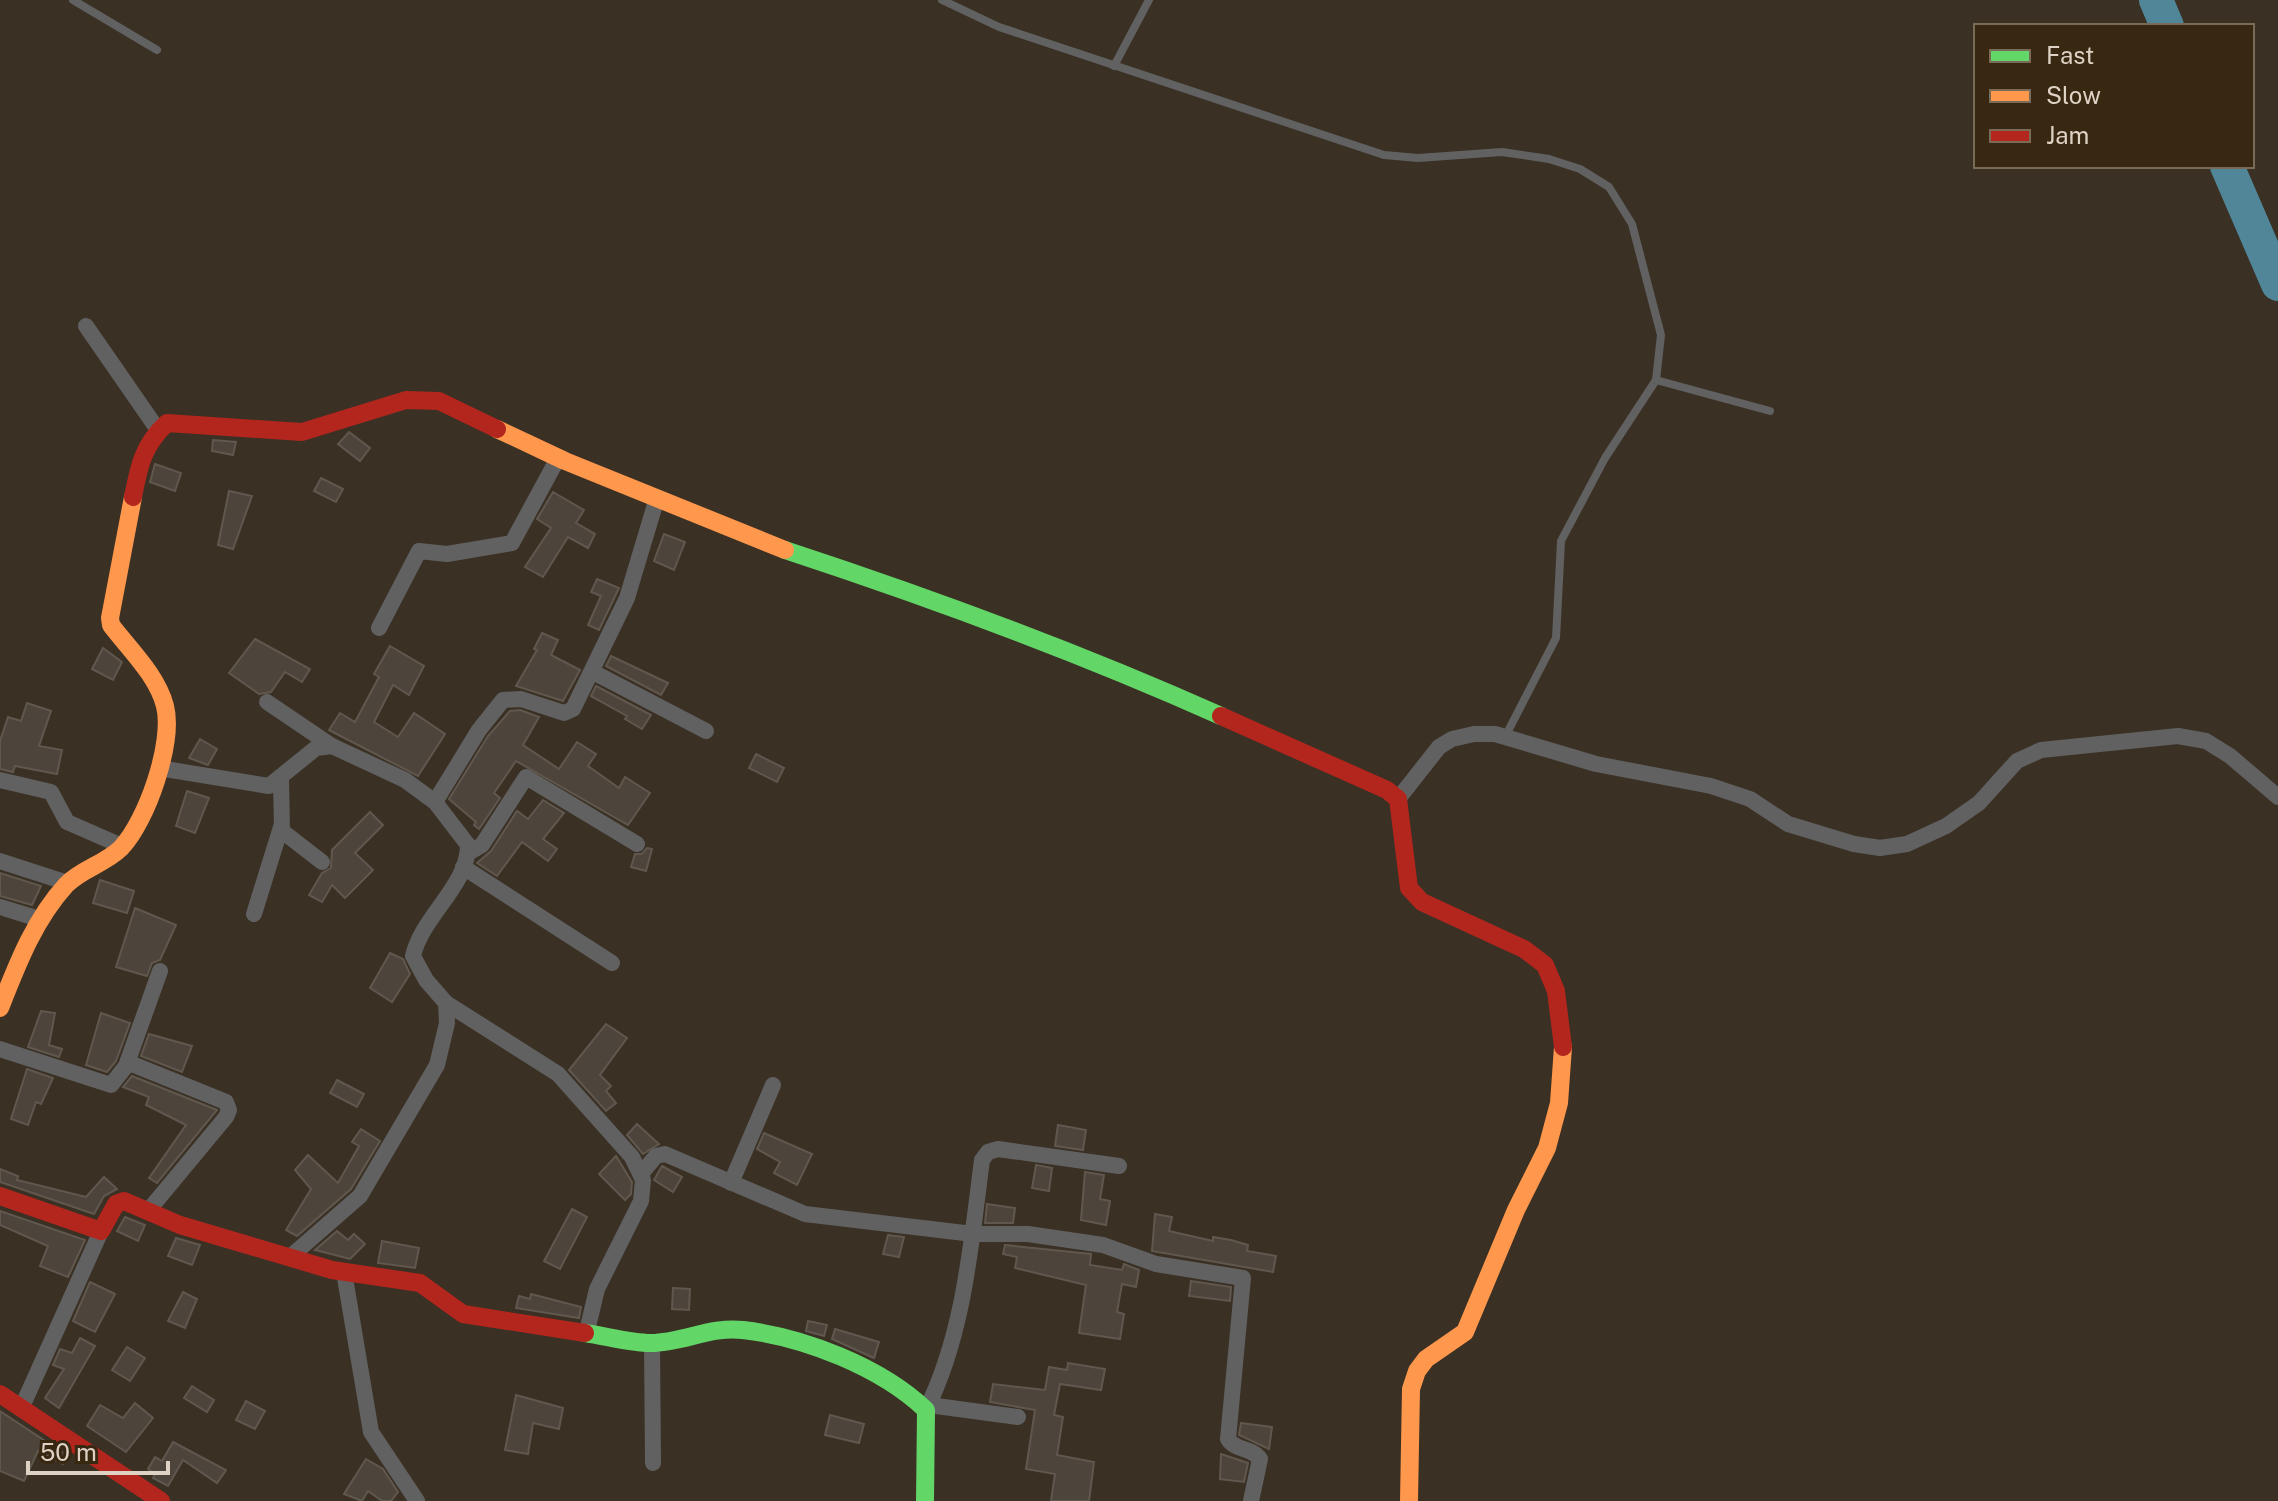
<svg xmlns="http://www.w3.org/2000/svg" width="2278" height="1501" viewBox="0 0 2278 1501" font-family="'Public Sans',sans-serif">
	<rect width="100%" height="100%" fill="#3a3024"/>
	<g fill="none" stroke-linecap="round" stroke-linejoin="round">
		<g stroke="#518598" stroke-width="34">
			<polyline points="2156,0 2167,26"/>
			<polyline points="2227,166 2278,284"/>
		</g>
	</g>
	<g fill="#4d443b" stroke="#60584e" stroke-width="2">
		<polygon points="349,432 370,448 360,461 338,444"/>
		<polygon points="213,440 236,442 233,455 212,451"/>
		<polygon points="155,464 181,473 175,491 150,482"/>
		<polygon points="321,478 343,489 336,502 314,491"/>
		<polygon points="229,491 252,496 233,549 218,545"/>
		<polygon points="553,492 584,510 576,523 595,534 588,548 568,537 543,577 525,567 551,528 537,519"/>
		<polygon points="664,534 685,542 674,570 654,561"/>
		<polygon points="597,579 619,588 599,630 588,625 601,596 591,592"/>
		<polygon points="542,633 558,640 551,655 580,670 563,701 516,686 537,650 534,649"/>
		<polygon points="255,639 310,669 302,682 285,672 271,692 259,694 229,673"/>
		<polygon points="390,646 424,666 409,695 393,685 374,722 398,737 414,713 445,734 418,776 329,730 340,713 355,722 379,677 374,674"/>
		<polygon points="103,648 122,662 113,680 92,669"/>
		<polygon points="611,656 668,683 661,695 606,666"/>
		<polygon points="596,686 651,715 642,729 625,719 627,716 591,696"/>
		<polygon points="27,703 51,711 39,746 62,750 57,774 15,766 13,772 0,769 0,741 8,717 21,721"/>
		<polygon points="520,710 539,717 523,745 559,769 577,742 596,754 588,766 619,788 625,777 650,793 628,825 516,761 494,793 500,798 479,829 474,825 476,822 449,799 488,736 510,711"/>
		<polygon points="200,739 217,749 208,765 189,758"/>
		<polygon points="756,754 784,768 777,782 749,768"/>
		<polygon points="187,791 209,798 195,833 176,826"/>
		<polygon points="543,800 564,813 543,839 557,849 548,861 522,842 497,876 477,863 491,851 517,811 528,819"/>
		<polygon points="370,812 383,825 355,853 373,870 345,898 332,885 322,902 309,895 322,873 331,868 332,850"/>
		<polygon points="647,848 652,849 646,871 631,867 635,854 642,854"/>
		<polygon points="0,873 41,886 32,905 0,896"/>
		<polygon points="100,880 134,891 127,913 93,903"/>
		<polygon points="135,908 176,925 160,960 152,963 147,976 116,967"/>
		<polygon points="390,953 403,959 410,974 392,1002 370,988"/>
		<polygon points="41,1011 55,1013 49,1045 62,1049 59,1057 28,1047"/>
		<polygon points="101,1013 130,1023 116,1061 107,1072 86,1065"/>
		<polygon points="606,1024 627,1038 600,1075 611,1086 606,1091 616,1103 606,1111 569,1070"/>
		<polygon points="149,1034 192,1046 182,1072 141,1056"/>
		<polygon points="27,1069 53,1078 41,1104 36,1102 28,1125 11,1119"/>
		<polygon points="132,1076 217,1110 157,1183 149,1178 186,1125 146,1105 149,1097 123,1087"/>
		<polygon points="337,1080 364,1094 357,1107 330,1093"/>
		<polygon points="637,1124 659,1144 643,1154 627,1135"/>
		<polygon points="1058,1125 1086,1130 1083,1150 1055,1146"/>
		<polygon points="361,1129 380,1141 351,1189 297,1236 286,1230 311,1189 295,1170 308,1155 338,1183 359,1146 352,1142"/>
		<polygon points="764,1133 812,1154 797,1185 774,1173 780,1162 757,1149"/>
		<polygon points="616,1156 632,1182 631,1194 625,1200 599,1174"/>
		<polygon points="1036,1165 1052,1168 1049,1191 1032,1188"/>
		<polygon points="662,1166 682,1177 673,1192 654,1180"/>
		<polygon points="0,1169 18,1176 17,1180 86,1197 104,1177 117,1189 104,1196 94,1214 0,1182"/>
		<polygon points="1085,1172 1104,1175 1100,1199 1110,1201 1106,1225 1081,1220"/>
		<polygon points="987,1204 1015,1208 1013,1223 985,1223"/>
		<polygon points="572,1209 587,1217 560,1269 544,1261"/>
		<polygon points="0,1211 85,1240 68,1277 40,1266 48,1246 0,1225"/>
		<polygon points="1155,1214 1172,1217 1169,1231 1213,1241 1213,1237 1231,1240 1248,1245 1247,1251 1276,1256 1273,1272 1152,1251"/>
		<polygon points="125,1217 145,1225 138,1241 117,1231"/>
		<polygon points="337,1231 348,1240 354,1234 365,1244 350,1259 315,1250"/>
		<polygon points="888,1235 904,1237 899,1257 883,1254"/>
		<polygon points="176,1238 200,1245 192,1265 168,1256"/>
		<polygon points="382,1241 419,1248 415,1268 378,1263"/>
		<polygon points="1005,1245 1091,1254 1090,1265 1122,1270 1124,1264 1139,1270 1136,1287 1122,1284 1117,1312 1124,1314 1120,1339 1079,1333 1086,1285 1015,1268 1017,1257 1003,1254"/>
		<polygon points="1191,1281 1231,1287 1230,1301 1189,1296"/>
		<polygon points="90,1282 115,1294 95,1332 73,1321"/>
		<polygon points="673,1288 690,1289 689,1310 672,1309"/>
		<polygon points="183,1292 197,1299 185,1328 168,1321"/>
		<polygon points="531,1294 581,1307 579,1318 516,1308 519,1296 530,1299"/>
		<polygon points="808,1321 827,1325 824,1336 806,1331"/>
		<polygon points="835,1329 879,1342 874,1358 832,1339"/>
		<polygon points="80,1338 95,1346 59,1408 45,1398 64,1369 53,1365 60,1349 72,1353"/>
		<polygon points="127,1347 145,1358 130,1381 112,1370"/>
		<polygon points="1068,1363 1105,1369 1101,1390 1060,1384 1054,1415 1063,1417 1057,1455 1094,1462 1089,1501 1051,1501 1055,1474 1026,1469 1035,1410 990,1402 993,1384 1045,1390 1049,1367 1067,1370"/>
		<polygon points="192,1386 214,1400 207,1412 184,1398"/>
		<polygon points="516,1395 563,1408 559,1429 533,1423 528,1454 505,1450"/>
		<polygon points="246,1401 265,1411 255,1429 236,1420"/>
		<polygon points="135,1403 153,1418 126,1452 87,1426 100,1405 123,1418"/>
		<polygon points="0,1411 68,1456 63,1464 38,1451 24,1481 0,1471"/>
		<polygon points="830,1415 864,1424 859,1443 825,1435"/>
		<polygon points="1241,1423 1272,1427 1269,1449 1239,1435"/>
		<polygon points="173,1442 226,1470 217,1483 183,1460 168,1486 153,1478 155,1474 148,1469 155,1457 162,1461"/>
		<polygon points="1221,1454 1248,1463 1244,1482 1220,1479"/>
		<polygon points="366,1459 383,1469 398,1492 391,1501 382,1501 368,1491 362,1501 344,1494"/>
	</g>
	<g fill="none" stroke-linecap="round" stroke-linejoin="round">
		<g stroke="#616162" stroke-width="8">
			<polyline points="73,0 157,50"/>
			<polyline points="942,0 999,27 1384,155 1418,158 1502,152 1549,159 1580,169 1609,187 1632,224 1661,335 1656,380 1605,458 1561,541 1556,638 1505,737"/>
			<polyline points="1114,66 1149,0"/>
			<polyline points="1656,380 1770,411"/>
		</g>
		<g stroke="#616162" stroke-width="16">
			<polyline points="86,326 158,430"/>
			<polyline points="379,628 419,551 447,554 512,543 558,458"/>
			<polyline points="593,672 706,731"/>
			<polyline points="267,702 332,746"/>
			<path d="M159 768 269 786 316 748 332 746 405 780 435 802 468 845C468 886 422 916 413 956L426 980 446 1003 447 1023 437 1065 360 1196 290 1257"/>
			<polyline points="281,779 282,831 322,862"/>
			<polyline points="0,780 51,792 67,822 122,846"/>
			<polyline points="1398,799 1439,747 1452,739 1474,734 1495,734 1596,764 1711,786 1750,799 1788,824 1854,844 1880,848 1907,844 1946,826 1979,803 2017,761 2041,750 2178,736 2206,741 2230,756 2278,797"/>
			<polyline points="435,802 479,730 503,700 521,699 564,713 573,709 627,598 657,498"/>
			<polyline points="468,853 482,845 526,777 637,844"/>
			<polyline points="0,861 68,883"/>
			<polyline points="463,867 612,963"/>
			<polyline points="0,907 39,919"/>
			<polyline points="254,914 281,827"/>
			<polyline points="446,1003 558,1074 632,1157 643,1180 641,1201 597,1289 587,1331"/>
			<polyline points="0,1049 111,1085 126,1066 132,1064 226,1102 229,1110 226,1117 148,1211"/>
			<polyline points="126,1066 160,971"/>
			<path d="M641 1174 656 1156 665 1154 805 1214 973 1234H1028L1103 1245 1156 1264 1243 1278 1228 1439C1235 1451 1252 1447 1260 1459L1251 1501"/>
			<polyline points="731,1183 773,1085"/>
			<polyline points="344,1272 371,1432 417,1501"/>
			<polyline points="652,1343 653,1463"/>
			<polyline points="929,1405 1018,1417"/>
			<polyline points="21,1409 101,1231"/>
			<path d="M926 1410C964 1334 971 1244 982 1160L988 1152 998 1149 1119 1166"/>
		</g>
		<g stroke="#63d668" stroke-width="18">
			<path d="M785 550C934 599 1078 652 1221 716"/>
			<path d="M585 1333C606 1336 630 1343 651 1343 682 1343 711 1326 743 1330 804 1337 881 1367 926 1410L925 1501"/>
		</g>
		<g stroke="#ff974d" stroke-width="18">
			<polyline points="497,429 565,461 785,550"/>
			<path d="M0 1008C17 965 34 920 66 885 81 869 105 864 121 848 147 821 174 742 165 706 157 675 129 649 111 625L110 618 133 497"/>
			<polyline points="1409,1501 1411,1389 1417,1371 1426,1359 1465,1332 1516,1210 1547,1148 1559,1103 1563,1047"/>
		</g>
		<g stroke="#b3261e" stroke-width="18">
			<path d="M133 497C139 466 143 445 167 423L302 432 406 400 439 401 497 429"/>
			<polyline points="1221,716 1387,790 1398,799 1409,888 1422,902 1524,949 1545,965 1556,991 1563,1047"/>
			<polyline points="0,1196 101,1231 116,1204 124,1201 180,1225 332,1270 420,1283 463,1314 585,1333"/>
			<polyline points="0,1394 161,1501"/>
		</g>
	</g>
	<rect x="1974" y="24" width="280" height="144" fill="#382711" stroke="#7a6b59" stroke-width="2"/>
	<rect x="1990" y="50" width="40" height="12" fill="#63d668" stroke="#7a6b59" stroke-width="2"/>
	<text x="2046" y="64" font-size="24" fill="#ded2c5">Fast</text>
	<rect x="1990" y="90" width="40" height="12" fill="#ff974d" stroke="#7a6b59" stroke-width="2"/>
	<text x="2046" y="104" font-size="24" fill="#ded2c5">Slow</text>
	<rect x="1990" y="130" width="40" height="12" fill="#b3261e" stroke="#7a6b59" stroke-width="2"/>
	<text x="2046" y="144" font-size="24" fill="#ded2c5">Jam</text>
	<path d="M28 1461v12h140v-12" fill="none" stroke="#ded2c5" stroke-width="4"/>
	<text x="40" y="1461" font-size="24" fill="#ded2c5" stroke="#382711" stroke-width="6" paint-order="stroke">50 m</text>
</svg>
